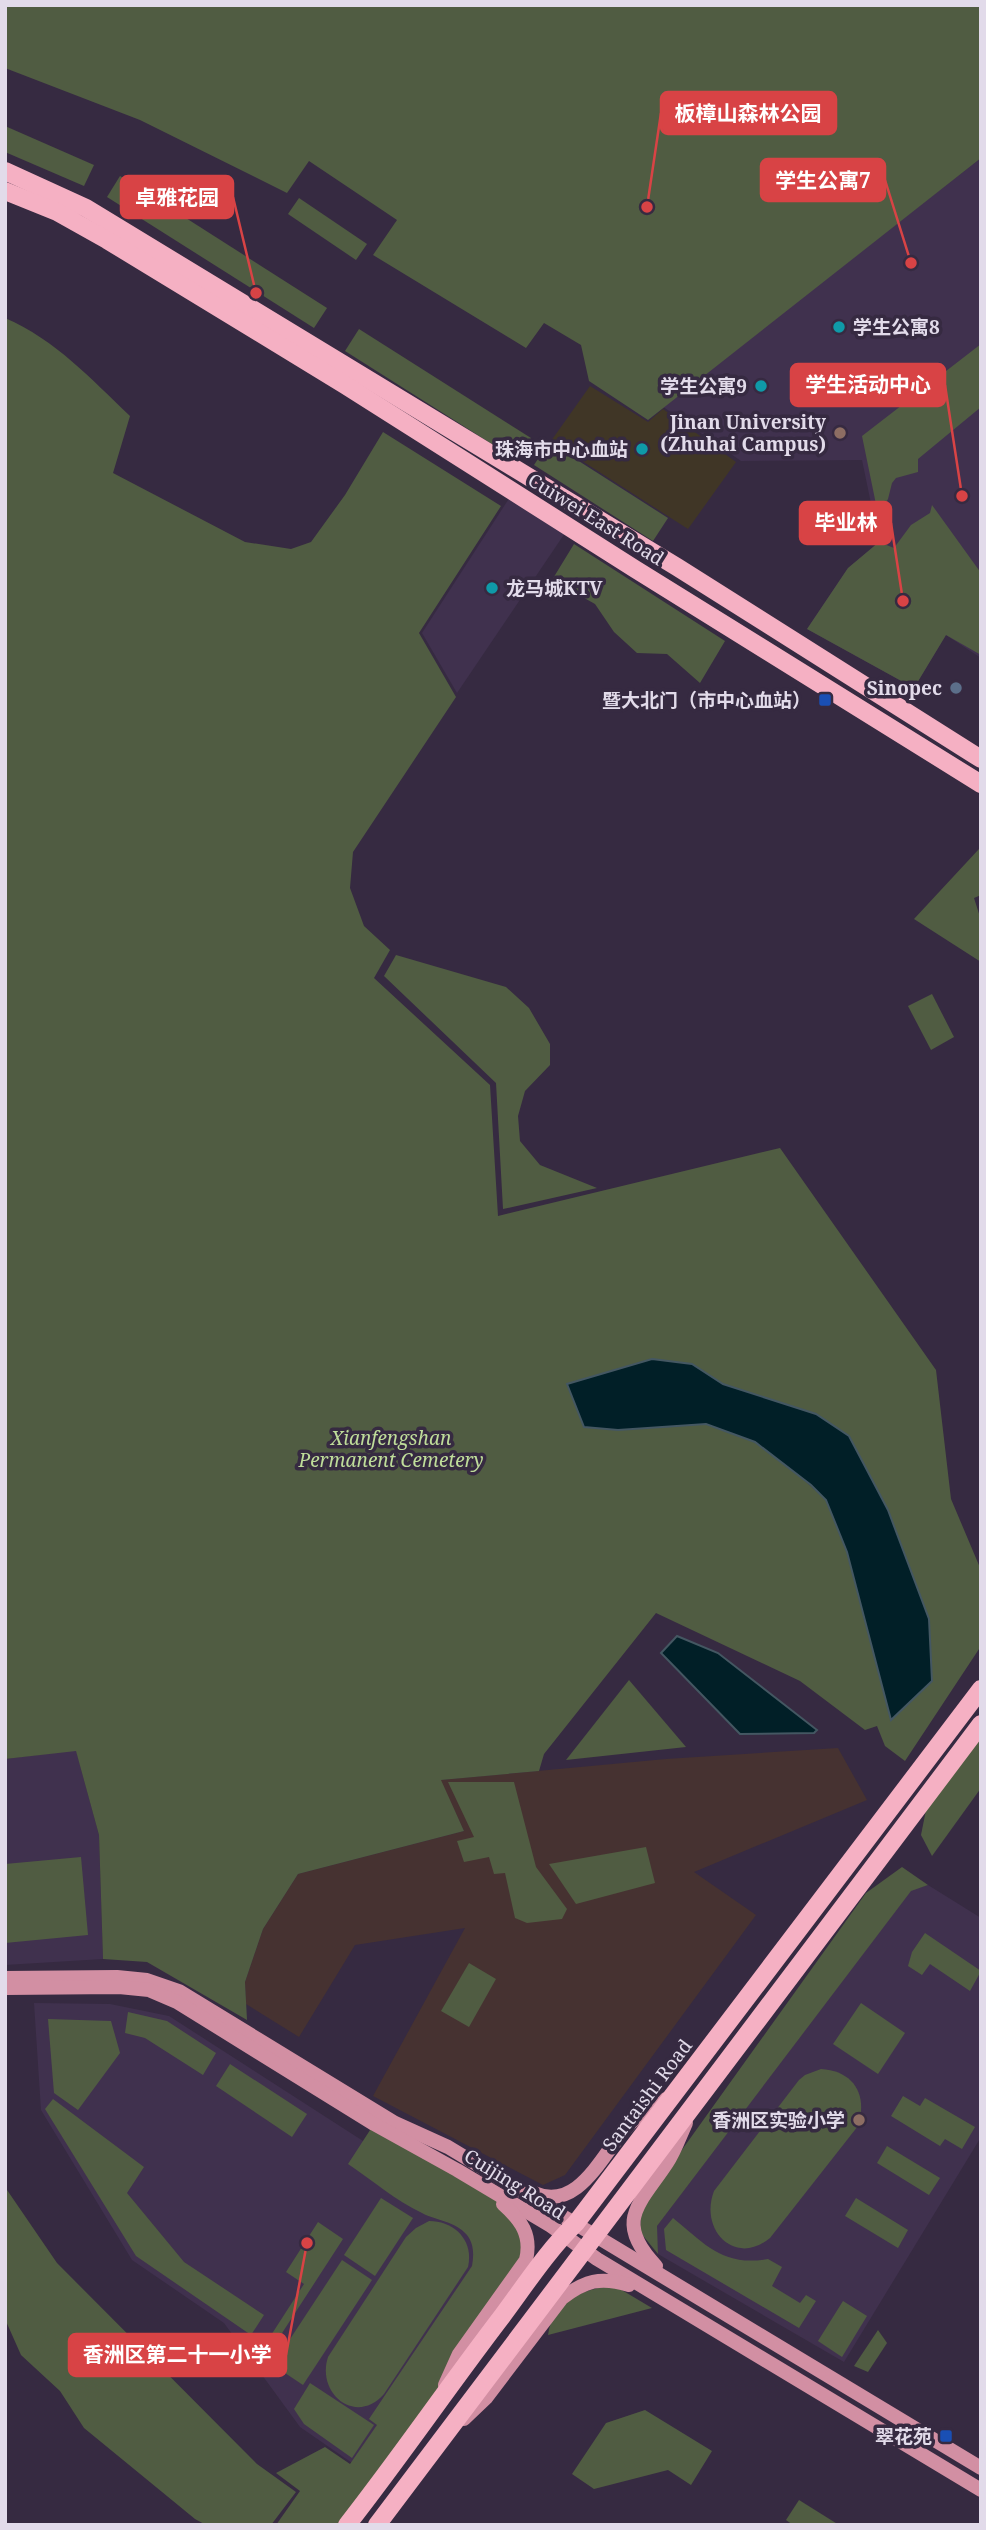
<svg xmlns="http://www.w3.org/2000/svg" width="986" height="2530" viewBox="0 0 986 2530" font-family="'Noto Serif','Noto Sans SC',serif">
	<rect width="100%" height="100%" fill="#362a41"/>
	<g fill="#40314e">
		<polygon points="981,158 981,658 946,635 914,688 807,629 848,568 879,542 862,460 741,461 662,406"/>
		<polygon points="510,497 565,533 457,693 422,633"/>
		<polygon points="76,1750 99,1835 103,1959 5,1965 5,1759"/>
		<polygon points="928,1885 981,1918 981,2137 844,2362 658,2254 656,2227 911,1890"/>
		<polygon points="34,2003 110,2004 169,2016 464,2206 494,2258 355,2465 300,2427 224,2323 132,2260 41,2110"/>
	</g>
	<polygon fill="#463231" points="838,1748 867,1800 694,1872 756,1915 565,2175 543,2185 373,2096 465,1928 355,1945 299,2037 246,2004 245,1982 263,1929 298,1874 464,1831 440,1780 666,1759"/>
	<polygon fill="#403626" points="590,386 648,422 663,409 736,462 688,529 551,441"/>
	<g fill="#505c42" fill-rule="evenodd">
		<polygon points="5,5 981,5 981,158 648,420 589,381 581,345 544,323 526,348 373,255 397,220 309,161 287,193 140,120 5,68"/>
		<polygon points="5,126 94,165 84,186 5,152"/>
		<polygon points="120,176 327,308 314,328 107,197"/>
		<polygon points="299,198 367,244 356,260 288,214"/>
		<path d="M5 318C56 340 91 379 130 416L113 473 245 542 291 549 311 542 345 495 383 432 501 506 419 633 456 697 353 852 350 888 364 926 390 950 374 978 490 1085 498 1216 780 1148 936 1370 951 1499 981 1570V1646L905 1761 885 1746 877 1726 865 1730 800 1681 656 1613 544 1754 539 1771 441 1780 464 1831 298 1874 263 1929 245 1982 247 2020 147 1962 103 1959 99 1835 76 1751 5 1759ZM692 1364 723 1384 816 1414 849 1436 888 1510 929 1619 847 1552 826 1500 793 1470 756 1442 706 1424 618 1430Z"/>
		<polygon points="359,329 531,438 517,460 345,351"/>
		<polygon points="981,344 981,407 918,459 918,472 896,478 892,483 888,499 878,514 862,436"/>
		<polygon points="549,442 668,518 653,541 534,465"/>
		<polygon points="932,505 981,573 981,655 946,635 914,688 807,629 848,568 879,542 894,548 911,525 930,513"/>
		<polygon points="574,544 725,641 700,683 667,654 637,653 614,632 595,604 552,580"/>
		<polygon points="979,849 981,895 974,898 981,920 981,962 914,919"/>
		<polygon points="396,955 506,987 529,1008 550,1044 550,1065 525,1091 518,1116 520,1141 540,1165 597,1188 503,1209 496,1083 384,976"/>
		<polygon points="932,994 954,1037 931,1050 908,1006"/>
		<polygon points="629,1680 686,1747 566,1760"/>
		<polygon points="981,1734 981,1788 932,1856 921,1835 927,1805"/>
		<polygon points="448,1782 514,1782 536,1867 567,1909 562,1919 527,1923 515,1918 505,1873 494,1874 489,1857 464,1862 457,1841 474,1837"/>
		<polygon points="646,1847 655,1883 576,1904 549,1864"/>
		<polygon points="81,1857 88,1935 5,1943 5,1864"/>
		<polygon points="902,1867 928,1885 911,1891 657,2226 658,2254 640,2232 641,2207 866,1893"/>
		<polygon points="925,1933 981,1971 970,1991 930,1964 922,1975 908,1966 912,1952"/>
		<polygon points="469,1963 496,1979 469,2027 441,2011"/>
		<polygon points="861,2003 905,2033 878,2074 833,2044"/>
		<polygon points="128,2012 167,2021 216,2053 203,2075 145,2038 125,2033"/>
		<polygon points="48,2019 111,2021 120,2053 78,2110 54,2093"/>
		<polygon points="230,2064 307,2114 292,2137 216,2086"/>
		<path d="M821 2069C854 2071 868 2095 858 2126L770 2238C735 2267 699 2230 714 2191L799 2080 805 2075Z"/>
		<polygon points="903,2096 920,2106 925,2098 975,2127 962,2149 945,2139 940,2146 891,2116"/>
		<polygon points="53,2099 144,2167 127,2193 184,2262 264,2315 251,2335 136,2256 45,2109"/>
		<path d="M374 2124 501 2203 528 2246 434 2408 346 2525H276L300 2491 276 2473 325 2447 350 2464 377 2425 369 2419 472 2266C474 2255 474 2244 467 2235 455 2221 437 2221 422 2213 396 2201 372 2180 348 2164Z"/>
		<polygon points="887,2146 940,2178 929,2195 877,2163"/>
		<polygon points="5,2187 57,2263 257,2464 296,2492 271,2525 206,2525 195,2519 84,2428 60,2391 21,2355 5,2319"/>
		<polygon points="381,2198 413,2218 375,2276 344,2255"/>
		<polygon points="856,2198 908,2230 898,2248 845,2216"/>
		<path d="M673 2218C705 2244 723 2267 768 2259L782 2267 772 2286 800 2303 806 2295 816 2301 799 2328 666 2250 664 2229Z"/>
		<path d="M429 2221C455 2221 474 2241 468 2267L384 2394C356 2426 316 2394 328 2357L406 2237 416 2228Z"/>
		<polygon points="318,2222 343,2239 273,2347 266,2343 304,2284 286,2272"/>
		<polygon points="342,2260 372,2280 303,2385 273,2365"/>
		<path d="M615 2286 652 2308 548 2335C552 2302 585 2287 615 2286Z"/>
		<polygon points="843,2301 867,2316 842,2357 818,2341"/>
		<polygon points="878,2330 887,2343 868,2372 854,2366"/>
		<polygon points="310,2383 374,2425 352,2458 304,2424 294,2409"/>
		<polygon points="645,2410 712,2451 691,2485 668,2470 594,2489 572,2474 606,2423"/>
		<polygon points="799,2500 839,2525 793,2525 786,2520"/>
	</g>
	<g fill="#011f27" stroke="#445762" stroke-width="2">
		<polygon points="652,1359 692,1364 723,1384 816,1414 849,1436 888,1510 929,1619 932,1681 891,1720 847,1552 826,1500 811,1485 755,1442 706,1424 618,1430 584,1427 567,1384"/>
		<polygon points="677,1636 718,1653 817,1730 814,1733 740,1734 661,1653"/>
	</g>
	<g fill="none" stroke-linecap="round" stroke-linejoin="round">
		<g stroke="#d28fa3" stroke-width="14">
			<polyline points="5,1978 117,1977 147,1980 179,1991 395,2123 448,2147 981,2468"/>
			<polyline points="5,1988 119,1987 149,1990 177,2002 374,2124 457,2170 551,2226 597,2259 981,2490"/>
			<path d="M534 2193C582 2214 605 2145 633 2121 643 2112 655 2106 666 2099"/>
			<path d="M656 2266C613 2221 640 2204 667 2163 675 2151 680 2136 686 2123"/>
			<path d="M445 2385 459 2354 526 2260C532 2235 521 2220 503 2204"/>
			<path d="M464 2419 486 2398 562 2298C585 2281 600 2276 629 2285"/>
		</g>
		<g stroke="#f5b0c3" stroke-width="18">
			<polyline points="5,171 86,208 677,567 981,759"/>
			<polyline points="5,191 57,212 107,240 345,385 635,569 981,784"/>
			<path d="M347 2525C401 2456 450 2384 503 2315 526 2284 548 2250 576 2223L981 1689"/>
			<polyline points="377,2525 981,1724"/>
		</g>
	</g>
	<g fill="#0f9aa8" stroke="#362a41" stroke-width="2.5">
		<circle cx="839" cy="327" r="7"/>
		<circle cx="761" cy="386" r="7"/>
		<circle cx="642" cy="449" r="7"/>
		<circle cx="492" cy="588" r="7"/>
	</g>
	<g fill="#8d6e63" stroke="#362a41" stroke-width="2.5">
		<circle cx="840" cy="433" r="7"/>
		<circle cx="859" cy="2120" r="7"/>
	</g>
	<circle fill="#5c6f8a" stroke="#362a41" stroke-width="2.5" cx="956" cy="688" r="7"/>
	<g fill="#1a4fb4" stroke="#362a41" stroke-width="2.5">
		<rect x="818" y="693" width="14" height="14" rx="3.5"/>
		<rect x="939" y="2429" width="14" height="14" rx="3.5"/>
	</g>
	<g text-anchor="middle" stroke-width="7" stroke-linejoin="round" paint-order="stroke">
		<g font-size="19" font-weight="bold" fill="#e2dbea" stroke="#362a41" text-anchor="end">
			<text x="853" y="334" text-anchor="start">学生公寓8</text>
			<text x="747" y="393">学生公寓9</text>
			<text x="826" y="429">Jinan University<tspan x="826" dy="22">(Zhuhai Campus)</tspan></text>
			<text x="628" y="456">珠海市中心血站</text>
			<text x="506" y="595" text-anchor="start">龙马城KTV</text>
			<text x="942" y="695">Sinopec</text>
			<text x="811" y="707">暨大北门（市中心血站）</text>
			<text x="845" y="2127">香洲区实验小学</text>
			<text x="932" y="2443">翠花苑</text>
		</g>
		<g font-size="19" fill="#e2dbea" stroke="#362a41">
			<text transform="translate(596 519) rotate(32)" y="7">Cuiwei East Road</text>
			<text transform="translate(647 2095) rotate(-53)" y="7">Santaishi Road</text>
			<text transform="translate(515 2184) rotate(32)" y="7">Cuijing Road</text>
		</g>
		<g font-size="19" font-style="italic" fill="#bfdd9a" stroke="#362a41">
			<text x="391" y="1445">Xianfengshan<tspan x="391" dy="22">Permanent Cemetery</tspan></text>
		</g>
	</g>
	<path fill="none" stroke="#d84345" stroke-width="2.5" d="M647 207L661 113M911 263L885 180M256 293L233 197M962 496L945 385M903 601L891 523M307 2243L286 2355"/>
	<g fill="#d84345" stroke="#362a41" stroke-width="2.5">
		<circle cx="647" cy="207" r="7"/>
		<circle cx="911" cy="263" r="7"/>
		<circle cx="256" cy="293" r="7"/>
		<circle cx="962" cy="496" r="7"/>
		<circle cx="903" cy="601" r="7"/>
		<circle cx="307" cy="2243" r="7"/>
	</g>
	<g fill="#d84345" stroke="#d84345" stroke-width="2.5">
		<rect x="661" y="92" width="175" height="42" rx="7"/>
		<rect x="761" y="159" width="124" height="42" rx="7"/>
		<rect x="121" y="176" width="112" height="42" rx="7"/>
		<rect x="791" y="364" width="154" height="42" rx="7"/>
		<rect x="800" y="502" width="91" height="42" rx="7"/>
		<rect x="69" y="2334" width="217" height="42" rx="7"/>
	</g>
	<g font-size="21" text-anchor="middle" font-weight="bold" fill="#fff">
		<text x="748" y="121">板樟山森林公园</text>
		<text x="823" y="188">学生公寓7</text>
		<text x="177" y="205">卓雅花园</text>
		<text x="868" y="392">学生活动中心</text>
		<text x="846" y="530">毕业林</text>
		<text x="177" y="2362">香洲区第二十一小学</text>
	</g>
	<rect width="986" height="2530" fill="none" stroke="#e2dbea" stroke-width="14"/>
</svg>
